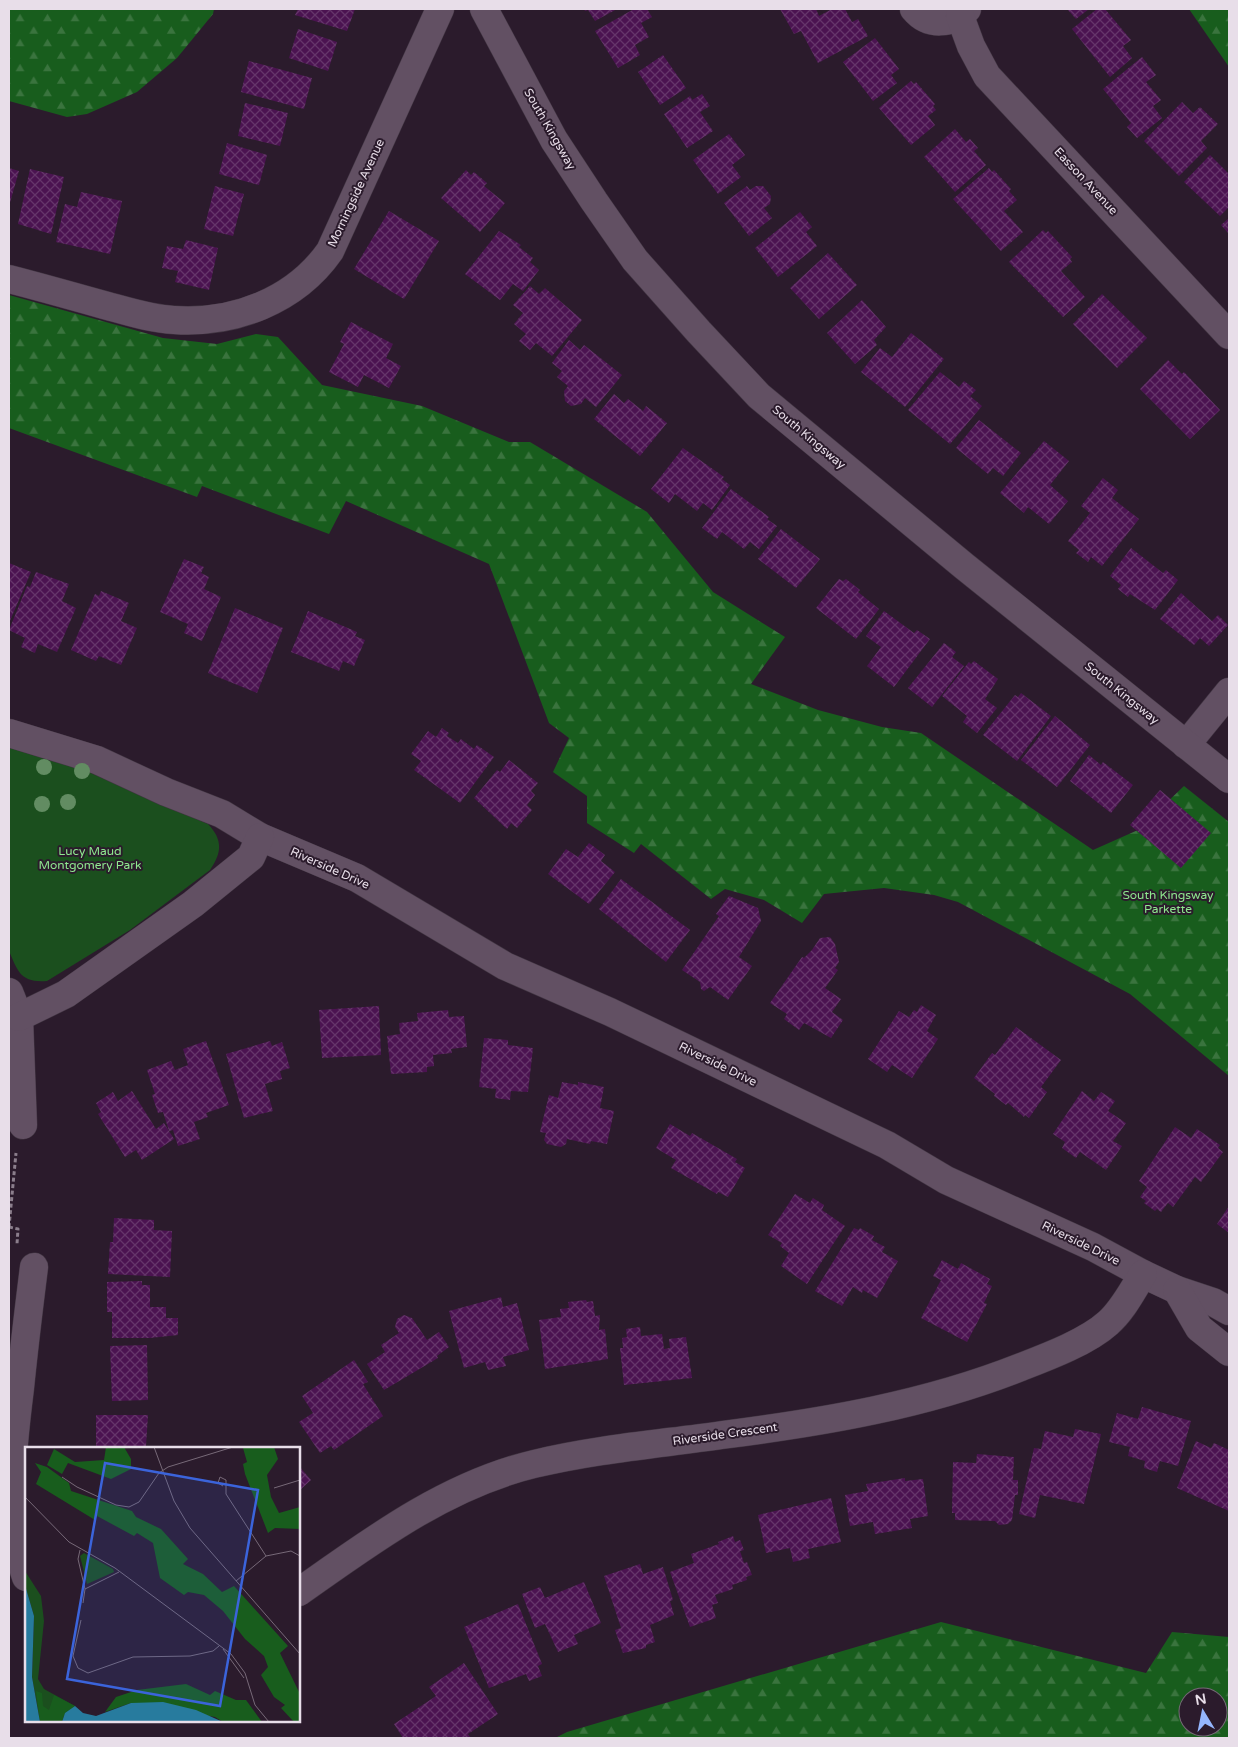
<svg xmlns="http://www.w3.org/2000/svg" width="1238" height="1747" viewBox="0 0 1238 1747" font-family="'Varela Round',sans-serif">
	<defs>
		<pattern id="forest-firs" width="22" height="20" patternUnits="userSpaceOnUse" patternTransform="scale(1.25)"><rect width="22" height="20" fill="#185d1d"/><path d="M5 1l3.5 6h-7zM16 11l3.5 6h-7z" fill="#3a743e"/></pattern>
		<pattern id="building-cross-hatch" width="8" height="8" patternUnits="userSpaceOnUse" patternTransform="scale(1.25)"><rect width="8" height="8" fill="#4b1351"/><path d="M0 0l8 8M0 8l8-8" fill="none" stroke="#65356a"/></pattern>
	</defs>
	<rect width="100%" height="100%" fill="#2b1b2c"/>
	<path fill="#1b4f1e" d="M9 743 43 752 208 824C223 840 222 852 210 870L130 930 47 981C21 983 18 972 9 951Z"/>
	<g fill="url(#forest-firs)" fill-rule="evenodd">
		<polygon points="9,9 214,9 213,14 177,58 137,92 87,114 67,117 9,101"/>
		<polygon points="1189,9 1229,9 1229,67"/>
		<polygon points="9,295 163,338 217,344 256,334 278,337 322,385 422,406 509,442 530,442 647,512 713,592 785,637 751,684 818,710 882,727 921,733 1093,850 1138,830 1184,786 1229,822 1229,1076 1130,994 958,902 934,895 884,888 824,894 802,923 764,900 725,889 711,899 641,844 634,853 587,823 587,796 553,772 569,738 549,723 489,564 346,501 329,534 202,486 197,497 9,428"/>
		<path d="M941 1622 1146 1673 1172 1632 1229 1637V1738H555L567 1732ZM1188 1697H1218V1727H1188Z"/>
	</g>
	<g fill="url(#building-cross-hatch)">
		<polygon points="298,9 355,9 347,31 295,15"/>
		<polygon points="584,9 617,9 595,21 588,10 585,11"/>
		<polygon points="634,9 647,9 652,17 641,23 649,37 635,45 640,55 618,68 595,31"/>
		<polygon points="780,9 816,9 819,16 832,9 845,9 852,22 858,19 868,36 818,63 801,31 794,34"/>
		<polygon points="1067,9 1089,9 1076,19"/>
		<polygon points="1097,9 1105,9 1131,40 1123,46 1132,58 1110,77 1072,29"/>
		<polygon points="298,29 337,42 328,71 289,58"/>
		<polygon points="875,38 899,69 891,75 897,83 873,101 843,62"/>
		<polygon points="663,55 686,88 660,105 638,72"/>
		<polygon points="1142,57 1156,75 1146,82 1161,100 1153,106 1162,118 1137,138 1127,127 1131,123 1103,89"/>
		<polygon points="249,61 312,78 304,109 241,92"/>
		<polygon points="911,81 914,84 916,82 935,104 933,106 936,110 928,116 935,125 911,145 879,108"/>
		<polygon points="702,94 710,106 700,112 713,131 687,148 664,114 690,96 692,100"/>
		<polygon points="1182,102 1193,113 1200,107 1218,124 1201,141 1207,148 1179,176 1144,141"/>
		<polygon points="245,103 288,113 280,146 238,136"/>
		<polygon points="955,129 966,142 970,139 978,148 974,151 986,165 955,192 924,157"/>
		<polygon points="729,134 745,155 732,165 741,177 718,194 693,160"/>
		<polygon points="227,143 267,155 259,185 219,174"/>
		<polygon points="1210,155 1229,174 1229,207 1220,216 1184,182"/>
		<polygon points="9,168 19,171 9,206"/>
		<polygon points="989,168 992,172 994,170 1011,189 1009,191 1017,200 1004,211 1023,232 1001,251 953,199"/>
		<polygon points="30,169 64,177 51,234 18,224"/>
		<polygon points="466,170 471,175 474,172 487,183 484,186 505,203 480,232 441,198"/>
		<polygon points="215,186 244,194 233,236 204,229"/>
		<polygon points="747,186 750,190 756,186 763,186 771,196 770,204 764,208 772,218 749,236 724,203"/>
		<polygon points="81,192 122,201 110,254 56,242 65,204 77,207"/>
		<polygon points="389,211 439,241 404,299 354,269"/>
		<polygon points="800,212 812,227 806,232 817,246 778,277 755,248"/>
		<polygon points="1229,218 1229,234 1221,225"/>
		<polygon points="1043,230 1046,233 1048,231 1072,257 1070,259 1072,262 1061,271 1085,297 1063,317 1009,262"/>
		<polygon points="499,231 521,245 519,247 533,258 530,262 539,270 523,291 513,284 500,300 465,274"/>
		<polygon points="186,240 218,248 209,290 175,282 178,271 162,268 167,246 183,249"/>
		<polygon points="828,253 857,285 819,319 790,288"/>
		<polygon points="530,286 539,294 545,288 582,320 552,356 536,343 530,350 519,341 526,334 514,324 523,313 513,305"/>
		<polygon points="1102,294 1147,338 1117,368 1073,324"/>
		<polygon points="862,300 886,327 874,340 877,345 855,364 827,333"/>
		<polygon points="351,322 393,344 386,358 401,366 389,388 364,375 358,387 329,372 344,344 340,342"/>
		<polygon points="911,333 944,359 905,407 861,372 880,348 892,357"/>
		<polygon points="569,340 580,350 584,345 622,375 596,407 585,398 581,404 571,406 565,401 564,391 568,386 557,377 562,371 552,363"/>
		<polygon points="1168,360 1182,374 1184,372 1220,410 1190,439 1140,389"/>
		<polygon points="940,372 959,387 964,381 976,390 970,396 982,406 950,444 908,410"/>
		<polygon points="614,394 624,403 628,399 643,411 646,406 667,423 640,456 594,419"/>
		<polygon points="979,420 1021,453 1003,476 993,468 988,474 956,448"/>
		<polygon points="1044,441 1069,461 1050,485 1068,501 1049,524 1028,507 1024,513 1000,493"/>
		<polygon points="683,448 724,477 722,479 730,485 712,510 703,503 697,511 675,494 669,503 651,489"/>
		<polygon points="1103,478 1118,490 1112,498 1139,519 1102,566 1091,557 1088,562 1076,553 1079,550 1068,541 1090,513 1081,506"/>
		<polygon points="731,489 769,517 767,519 777,526 759,549 750,542 744,549 722,532 717,539 702,528"/>
		<polygon points="781,529 820,559 796,588 758,559"/>
		<polygon points="1131,548 1163,573 1166,570 1178,580 1155,610 1130,594 1128,597 1118,589 1121,585 1110,576"/>
		<polygon points="184,559 204,567 201,573 209,577 204,589 221,597 202,641 184,633 188,624 160,612"/>
		<polygon points="9,563 31,572 9,623"/>
		<polygon points="36,572 69,584 62,601 76,608 57,652 38,644 35,653 21,647 25,638 9,630 27,586 30,587"/>
		<polygon points="839,579 843,581 846,579 860,590 858,592 879,609 856,639 816,608"/>
		<polygon points="101,591 129,603 121,621 137,628 121,665 99,656 96,661 71,650 95,594 99,596"/>
		<polygon points="1181,593 1212,621 1218,615 1228,625 1209,646 1200,638 1194,645 1160,619"/>
		<polygon points="235,608 283,628 257,693 208,673"/>
		<polygon points="308,611 357,632 355,636 365,640 354,666 343,661 339,671 291,652"/>
		<polygon points="884,611 914,633 917,630 930,639 894,687 867,666 881,647 866,636"/>
		<polygon points="944,643 956,652 952,657 964,666 932,707 908,688"/>
		<polygon points="974,661 998,679 985,699 997,708 977,733 963,722 967,716 942,696 969,662 971,664"/>
		<polygon points="1021,693 1051,716 1017,761 983,735 1015,695 1018,697"/>
		<polygon points="1055,716 1090,745 1057,787 1021,760"/>
		<polygon points="442,728 449,733 447,736 458,743 461,739 474,749 477,745 494,757 460,803 414,770 421,761 411,754 428,731 436,737"/>
		<polygon points="1089,755 1101,765 1103,762 1133,785 1111,813 1070,781"/>
		<polygon points="509,760 538,783 531,791 535,795 527,805 532,810 517,828 511,823 507,829 474,798 497,770 500,772"/>
		<polygon points="1160,790 1211,833 1181,868 1130,825"/>
		<polygon points="589,843 605,855 601,861 615,872 589,904 548,874 566,849 578,857"/>
		<polygon points="621,879 690,930 666,962 599,909"/>
		<polygon points="729,896 758,908 761,921 739,957 752,966 728,1000 710,987 704,991 701,989 700,982 682,970 719,916 716,914"/>
		<polygon points="830,937 835,944 839,962 835,968 838,970 825,988 841,999 832,1012 843,1020 831,1038 804,1023 799,1030 784,1019 787,1014 770,1003 802,957 804,958 812,950 820,938"/>
		<polygon points="921,1005 936,1015 927,1031 938,1039 912,1078 892,1065 887,1072 868,1059 899,1011 909,1017 914,1010 917,1012"/>
		<polygon points="379,1006 381,1055 322,1058 319,1010"/>
		<polygon points="448,1010 449,1017 464,1016 467,1047 451,1049 452,1053 433,1055 434,1066 427,1067 427,1072 391,1074 387,1036 400,1034 399,1023 418,1021 417,1013"/>
		<polygon points="1016,1027 1061,1060 1041,1087 1047,1092 1029,1118 1025,1115 1024,1117 1008,1103 1006,1105 994,1096 995,1094 974,1078 992,1053 995,1055"/>
		<polygon points="484,1038 508,1040 508,1045 533,1048 528,1092 511,1091 510,1100 495,1098 496,1089 479,1087"/>
		<polygon points="206,1041 229,1105 206,1113 208,1117 194,1122 200,1139 178,1146 173,1130 169,1131 163,1112 158,1113 152,1095 155,1094 147,1070 171,1061 175,1070 188,1065 183,1049"/>
		<polygon points="270,1041 272,1046 282,1042 290,1068 280,1071 282,1079 265,1084 273,1111 244,1118 226,1054"/>
		<polygon points="562,1082 578,1085 578,1082 604,1087 600,1108 614,1111 607,1144 591,1141 590,1144 567,1139 566,1144 561,1147 547,1144 544,1140 546,1133 540,1132 549,1095 558,1098"/>
		<polygon points="132,1091 156,1129 164,1123 174,1139 142,1160 136,1150 125,1157 98,1114 101,1112 96,1103 113,1092 118,1101"/>
		<polygon points="1082,1091 1094,1101 1101,1092 1115,1101 1108,1111 1126,1123 1113,1141 1122,1146 1106,1170 1080,1152 1076,1158 1062,1148 1065,1142 1053,1134"/>
		<polygon points="670,1124 690,1136 692,1133 737,1159 735,1162 745,1168 728,1197 718,1192 717,1194 671,1168 676,1160 656,1148"/>
		<polygon points="1175,1127 1191,1138 1197,1129 1220,1145 1218,1148 1223,1152 1201,1182 1195,1177 1173,1207 1168,1203 1161,1212 1157,1209 1155,1211 1144,1203 1146,1201 1140,1197 1147,1187 1139,1181"/>
		<polygon points="795,1194 810,1203 813,1198 824,1205 822,1210 845,1226 807,1284 781,1266 789,1253 780,1246 782,1243 768,1235"/>
		<polygon points="1229,1206 1229,1233 1217,1224"/>
		<polygon points="114,1218 154,1220 154,1230 172,1231 170,1277 108,1274 110,1242 113,1242"/>
		<polygon points="854,1228 859,1230 860,1228 874,1236 872,1240 885,1247 882,1252 898,1261 877,1298 863,1290 862,1293 853,1287 842,1306 815,1291"/>
		<polygon points="942,1260 958,1269 961,1263 990,1279 987,1284 992,1286 984,1303 987,1304 967,1342 921,1318 941,1280 933,1276"/>
		<polygon points="142,1281 142,1285 150,1285 150,1307 166,1307 166,1318 178,1318 178,1335 150,1338 112,1338 112,1312 107,1312 107,1282"/>
		<polygon points="501,1297 503,1307 517,1303 529,1350 503,1357 506,1366 488,1370 485,1362 464,1368 449,1311"/>
		<polygon points="586,1300 587,1302 593,1301 595,1316 600,1315 599,1330 605,1329 608,1359 545,1369 539,1320 561,1317 560,1309 569,1308 568,1302"/>
		<polygon points="404,1315 412,1318 427,1340 439,1332 449,1347 437,1356 438,1358 384,1390 367,1364 385,1352 381,1345 399,1333 395,1327 397,1319"/>
		<polygon points="640,1327 641,1336 662,1334 664,1349 670,1348 669,1339 686,1337 692,1378 624,1385 620,1348 623,1348 622,1338 627,1337 626,1329"/>
		<polygon points="147,1345 148,1400 112,1401 110,1346"/>
		<polygon points="354,1360 368,1382 363,1384 383,1416 334,1450 331,1446 320,1453 299,1422 313,1413 302,1396"/>
		<polygon points="1142,1407 1191,1421 1178,1466 1160,1461 1157,1472 1144,1468 1145,1461 1128,1456 1130,1447 1109,1442 1117,1413 1138,1419"/>
		<polygon points="96,1415 148,1415 146,1446 138,1446 138,1448 96,1448"/>
		<polygon points="1075,1429 1101,1434 1084,1504 1040,1495 1035,1518 1019,1514 1034,1448 1041,1449 1045,1431 1073,1437"/>
		<polygon points="1196,1441 1211,1448 1214,1443 1229,1450 1229,1511 1177,1488"/>
		<polygon points="977,1454 1014,1457 1013,1480 1018,1480 1018,1495 1015,1495 1012,1520 1008,1524 999,1525 995,1521 955,1520 955,1513 952,1513 953,1462 976,1463"/>
		<polygon points="299,1466 311,1480 299,1491"/>
		<polygon points="905,1478 905,1481 923,1479 928,1516 910,1519 912,1528 875,1534 873,1522 850,1526 845,1495 868,1491 866,1484"/>
		<polygon points="831,1498 841,1542 808,1549 810,1558 793,1562 790,1548 766,1553 758,1515"/>
		<polygon points="733,1536 735,1542 740,1540 744,1550 740,1551 744,1563 747,1562 752,1575 746,1577 747,1580 732,1585 733,1589 715,1595 718,1603 712,1605 716,1618 690,1627 670,1572 694,1563 691,1554 719,1544 718,1542"/>
		<polygon points="640,1564 643,1574 663,1567 673,1600 670,1601 674,1615 650,1625 655,1642 646,1645 646,1648 623,1653 615,1630 621,1628 604,1576"/>
		<polygon points="584,1582 601,1623 574,1635 578,1644 558,1652 545,1624 535,1628 522,1594 540,1587 545,1598"/>
		<polygon points="518,1604 542,1664 538,1666 542,1676 529,1681 526,1674 489,1688 464,1627"/>
		<polygon points="464,1663 498,1714 468,1734 470,1737 468,1738 403,1738 394,1724 436,1696 429,1687"/>
	</g>
	<g fill="none" stroke-linecap="round" stroke-linejoin="round">
		<g stroke="#423643" stroke-width="29">
			<g id="street">
				<path d="M914 9C929 27 952 24 967 9"/>
				<polyline points="960,16 971,46 987,76 1229,335"/>
				<path d="M9 279C40 287 72 296 104 305 127 311 150 319 174 320 234 324 295 301 330 251L440 9"/>
				<polyline points="9,733 97,760 166,792 222,814 260,837 357,878 505,966 610,1012 887,1145 946,1180 1093,1247 1143,1274 1177,1290 1213,1302 1229,1311"/>
				<polyline points="1186,745 1229,692"/>
				<polyline points="9,992 19,1017 23,1125"/>
				<polyline points="19,1017 66,994 193,904 251,857 260,837"/>
				<polyline points="1177,1290 1199,1328 1229,1352"/>
				<path d="M26 1577C4 1516 12 1452 20 1388 24 1348 29 1307 34 1267"/>
				<path d="M299 1592C371 1541 446 1485 534 1464 596 1449 659 1444 722 1435 824 1422 925 1405 1021 1367 1047 1357 1087 1342 1108 1323 1123 1310 1132 1291 1143 1274"/>
			</g>
		</g>
		<g stroke="#423643" stroke-width="29">
			<polyline id="secondary" points="484,9 554,140 594,201 635,260 699,332 759,396 964,566 1229,779"/>
		</g>
		<g stroke="#8b7e8c" stroke-width="3" stroke-dasharray="4 2.5" stroke-linecap="butt">
			<polyline points="9,1227 16,1153"/>
			<polyline points="9,1227 18,1229 17,1244"/>
		</g>
		<use href="#street" stroke="#625063" stroke-width="28"/>
		<use href="#secondary" stroke="#625063" stroke-width="28"/>
	</g>
	<g fill="#628c62">
		<circle cx="44" cy="767" r="8"/>
		<circle cx="82" cy="771" r="8"/>
		<circle cx="68" cy="802" r="8"/>
		<circle cx="42" cy="804" r="8"/>
	</g>
	<g text-anchor="middle" stroke-width="4" stroke-linejoin="round" paint-order="stroke">
		<g font-size="12" fill="#e8dee9" stroke="#2b1b2c">
			<text transform="translate(550 129) rotate(60)" y="4">South Kingsway</text>
			<text transform="translate(1086 181) rotate(47)" y="4">Easson Avenue</text>
			<text transform="translate(356 193) rotate(-65)" y="4">Morningside Avenue</text>
			<text transform="translate(809 437) rotate(40)" y="4">South Kingsway</text>
			<text transform="translate(1122 693) rotate(39)" y="4">South Kingsway</text>
			<text transform="translate(330 868) rotate(24)" y="4">Riverside Drive</text>
			<text transform="translate(718 1064) rotate(26)" y="4">Riverside Drive</text>
			<text transform="translate(1081 1243) rotate(26)" y="4">Riverside Drive</text>
			<text transform="translate(725 1434) rotate(-8)" y="4">Riverside Crescent</text>
		</g>
		<g font-size="12" fill="#8fe88f" stroke="#2b1b2c">
			<text x="90" y="855">Lucy Maud<tspan x="90" dy="14">Montgomery Park</tspan></text>
			<text x="1168" y="899">South Kingsway<tspan x="1168" dy="14">Parkette</tspan></text>
		</g>
	</g>
	<g transform="translate(25 1447)">
		<rect width="275" height="275" fill="#2b1b2c"/>
		<path d="M59 106 88 122 89 125 62 137 55 109ZM0 124 16 149 19 174 13 232 19 242 50 259 37 270V275H15L7 230 9 169 0 138Z" fill="#1b4f1e"/>
		<path d="M81 0H99L106 12V22L86 32 43 16 37 27 22 18 29 2 50 15 79 13ZM249 0 253 12 242 28 246 50 254 66 275 60V82L250 81 243 86 220 27 218 17 222 15 218 1ZM10 16 22 20 44 36 46 44 107 64 111 70 136 82 163 112 158 117 178 127 197 145 209 139 263 199 255 206 275 247V275H269L256 261 260 258 249 250 236 228 243 220 239 209 220 192 198 164 179 148 163 145 159 148 135 131 128 96 112 86 109 89 72 69 70 73 11 37 16 25ZM161 237 185 248 190 244 211 253H221L237 275H198L190 270 106 256 80 265 91 250 112 243ZM11 244 17 246 18 259 24 263 29 248 50 259 40 266 37 275H15Z" fill="#185d1d"/>
		<path d="M0 138 9 169 7 230 15 275H0ZM138 255 171 263 198 275H37L40 266 50 259 58 266 71 269 106 256Z" fill="#277b9e"/>
		<path fill="none" stroke="#776978" stroke-width="1" d="M129 0 149 54 165 81 275 207M37 30 52 40 91 58 104 60 114 55 134 26 143 20 208 0M198 39 193 36 195 30 201 33V47L241 109M249 41 275 33M0 50 44 95 90 121 206 207 220 226 230 258 244 275M55 103 53 112 60 142 58 156M211 134 241 109 266 104 275 109M60 142 94 125M56 173 48 209 53 221 63 226 108 210 165 209 188 204 194 199M198 202 219 231"/>
		<path fill="#3b64db" fill-opacity="0.15" stroke="#3b64db" stroke-width="2.5" d="M80 16 233 43 195 259 42 232Z"/>
		<rect width="275" height="275" fill="none" stroke="#e8dee9" stroke-width="2.5"/>
	</g>
	<rect width="1238" height="1747" fill="none" stroke="#e8dee9" stroke-width="20"/>
	<g transform="translate(1203 1712) rotate(350)"><circle r="24" fill="#2b1b2c" stroke="#776978"/>
	<path d="M0-4L9 19L0 12L-9 19Z" fill="#95b6fd"/>
	<text y="-8" font-size="14" font-weight="bold" text-anchor="middle" fill="#e8dee9">N</text>
	</g>
</svg>
